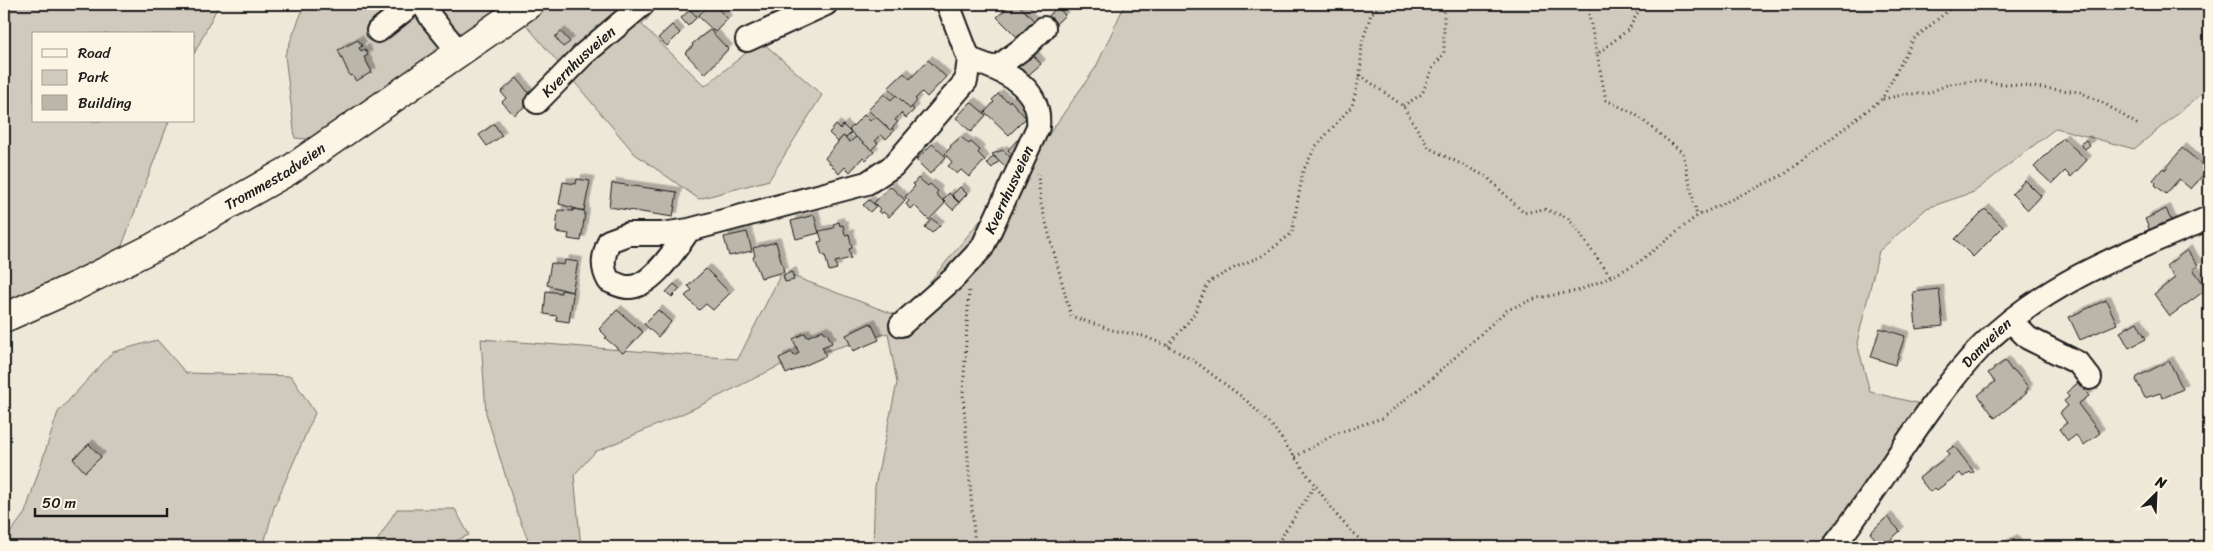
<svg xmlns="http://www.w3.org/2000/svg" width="2213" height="551" viewBox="0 0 2213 551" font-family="Sriracha,sans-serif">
	<defs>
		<filter id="shadow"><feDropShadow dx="4.5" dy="-4.5" stdDeviation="0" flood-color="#0004"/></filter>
	</defs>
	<rect width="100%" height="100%" fill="#eee8d9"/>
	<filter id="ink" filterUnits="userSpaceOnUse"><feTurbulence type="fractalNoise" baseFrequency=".02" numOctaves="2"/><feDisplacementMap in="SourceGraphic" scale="10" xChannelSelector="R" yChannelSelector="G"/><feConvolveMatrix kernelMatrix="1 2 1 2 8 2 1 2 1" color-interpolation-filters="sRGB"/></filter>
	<g filter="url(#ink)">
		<g fill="#cfcabd" stroke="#76736c">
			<polygon points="4,4 219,4 194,54 194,34 34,34 34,121 169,121 117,259 4,321"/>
			<polygon points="305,4 660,4 642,25 705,86 761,41 822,95 769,180 699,199 635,154 512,8 328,141 295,138 285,55"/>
			<polygon points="1125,4 2209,4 2209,88 2134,149 2056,128 1974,192 1927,208 1879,251 1857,343 1870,392 1921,404 1830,547 873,547 875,486 897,383 888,333 785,363 693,409 595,452 574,475 581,547 531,547 517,513 486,413 481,339 738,359 782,272 901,317 1038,150 1096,67"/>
			<polygon points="157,340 186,373 291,376 315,413 274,507 263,547 4,547 4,541 25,513 58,412 113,352"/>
			<polygon points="397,509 455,509 469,535 442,547 387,547 377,541"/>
		</g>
		<g fill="#bab6aa" stroke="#1c1c1c" filter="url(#shadow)">
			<polygon points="710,4 713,4 728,19 715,32 698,16"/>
			<polygon points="759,4 775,4 769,9 767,6 763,9"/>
			<polygon points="1011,4 1018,4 1035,22 1023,43 997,17"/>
			<polygon points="1057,7 1065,15 1053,27 1045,20"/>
			<polygon points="690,10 697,17 688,26 681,18"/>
			<polygon points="672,25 680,33 667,46 658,38"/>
			<polygon points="710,30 728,49 705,74 685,53 693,46 692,44"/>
			<polygon points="561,32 570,42 563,47 555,37"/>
			<polygon points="358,40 362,46 359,48 361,51 365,49 368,55 364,57 372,72 356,81 352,75 350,76 338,50"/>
			<polygon points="1030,51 1041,64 1026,77 1015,65"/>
			<polygon points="928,60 946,77 927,97 922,92 915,99 917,101 910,109 888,88 904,73 910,79"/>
			<polygon points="517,78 530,95 532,101 514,115 502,102 506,98 501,92"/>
			<polygon points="884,94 891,100 896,95 910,109 912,107 914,110 906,118 901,113 895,120 898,122 890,130 868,110"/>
			<polygon points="998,94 1009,102 1010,100 1026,118 1009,135 985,112 994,102 992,100"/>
			<polygon points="971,102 986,115 971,132 956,118"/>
			<polygon points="864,115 870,121 875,116 890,130 892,128 894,131 886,139 881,135 875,141 878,143 870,151 849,130"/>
			<polygon points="494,124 502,136 487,146 479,135"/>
			<polygon points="836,125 840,129 843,125 851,133 846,138 843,136 838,142 829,133"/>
			<polygon points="843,136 850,142 856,137 874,152 866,160 863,157 850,172 845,167 839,174 825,158"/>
			<polygon points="961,137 969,144 971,142 980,150 978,153 985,160 969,177 961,170 957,174 948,166 952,162 945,154 951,147 950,146"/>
			<polygon points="2063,138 2087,160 2071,177 2065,171 2052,184 2034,167"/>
			<polygon points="1017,140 1025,147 1015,157 1008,150"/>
			<polygon points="2086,140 2090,145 2085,149 2080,144"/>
			<polygon points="932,144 946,157 930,174 916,160"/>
			<polygon points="2182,148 2208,169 2191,189 2179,179 2166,194 2155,185 2156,183 2153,180 2163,168 2165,170"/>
			<polygon points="1003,150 1013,160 1006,167 992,154"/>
			<polygon points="993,156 999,161 992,168 987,163"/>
			<polygon points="918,178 928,186 930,184 938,191 936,194 945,203 929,220 914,205 910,209 906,204 909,201 905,197 915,186 913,184"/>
			<polygon points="577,179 590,181 584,211 559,204 563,182 576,184"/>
			<polygon points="2025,180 2041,196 2028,210 2012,194"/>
			<polygon points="612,183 677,192 673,217 609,207"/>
			<polygon points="890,186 905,200 889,217 883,212 881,214 878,211 880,209 874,203"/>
			<polygon points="960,187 967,194 959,202 952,195"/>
			<polygon points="949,193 959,203 953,210 943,200"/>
			<polygon points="869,200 876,206 870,212 863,205"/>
			<polygon points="573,209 584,211 585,213 581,241 568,239 569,234 556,232 558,210 573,211"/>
			<polygon points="1985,209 2003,227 1973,257 1955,239"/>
			<polygon points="2166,209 2174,227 2152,236 2145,219"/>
			<polygon points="814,215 819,233 796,239 791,221"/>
			<polygon points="932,219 940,225 932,233 925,227"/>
			<polygon points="839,222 840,226 843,225 845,235 849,234 852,248 849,249 851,258 835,262 837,269 829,271 825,255 822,255 818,242 822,241 819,231 834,228 833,224"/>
			<polygon points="747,232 752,251 729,256 724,237"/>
			<polygon points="776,242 784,272 761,278 753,257 755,256 753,248"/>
			<polygon points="2187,250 2198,266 2193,269 2207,289 2170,316 2154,294 2175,278 2166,266"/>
			<polygon points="565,260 578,262 572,292 547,285 551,263 564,265"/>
			<polygon points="706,269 730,293 713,310 706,304 699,310 685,296 692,290 688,286"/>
			<polygon points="792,272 794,280 785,282 783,275"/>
			<polygon points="674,284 680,289 672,297 666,292"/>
			<polygon points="1939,289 1943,326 1916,329 1913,292"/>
			<polygon points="561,290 572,292 573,295 569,322 556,320 557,316 544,314 546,291 561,293"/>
			<polygon points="2106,300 2117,324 2080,340 2069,317"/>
			<polygon points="617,310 643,332 623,353 605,338 607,337 599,329"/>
			<polygon points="658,310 671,322 658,337 644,324"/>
			<polygon points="2137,322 2146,339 2129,348 2120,332"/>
			<polygon points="871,323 879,340 853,351 846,335"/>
			<polygon points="1880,328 1905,336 1895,365 1871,357"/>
			<polygon points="823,330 825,333 827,333 832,343 822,347 826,356 786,374 779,358 792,352 794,356 799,353 793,339 805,333 807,337"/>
			<polygon points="2005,361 2012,371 2015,371 2028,387 2027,390 2025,392 2027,393 1995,418 1978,395 1995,382 1988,373"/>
			<polygon points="2169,361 2183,389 2163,398 2160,393 2145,398 2136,380 2137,377"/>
			<polygon points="2079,382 2089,396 2078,404 2100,433 2084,445 2076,435 2068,441 2059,429 2067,423 2060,413 2068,406 2064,401 2069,397 2066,393"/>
			<polygon points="89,444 101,457 85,472 73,459"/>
			<polygon points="1954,446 1974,472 1972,474 1970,472 1963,477 1960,473 1937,490 1935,488 1930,492 1919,478 1949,455 1947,451"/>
			<polygon points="1887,517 1900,531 1883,547 1870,533"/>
			<polygon points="2013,539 2018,547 1998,547"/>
		</g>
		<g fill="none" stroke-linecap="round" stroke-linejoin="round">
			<g stroke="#1c1c1c" stroke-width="26">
				<g id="minor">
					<polyline points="423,4 432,19 458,51"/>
					<polyline points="378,31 412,4"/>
					<polyline points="747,40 826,4"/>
					<polyline points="996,68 1026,46 1044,28"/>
					<path id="s1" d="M537 102 584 54 643 4"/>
					<path d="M689 230C677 247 651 289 627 287 622 287 614 283 609 281 601 267 603 256 609 241L628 234H662L689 230 867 183 893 166 966 81 969 59 948 4"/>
					<polyline points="2011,321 2028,338 2078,363 2090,378"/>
					<path id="s2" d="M901 325 953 279 982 248 1038 127C1042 85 1002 70 969 59"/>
					<path id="s3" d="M1833 547C1885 482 1924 406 1982 346 2044 283 2130 251 2209 218"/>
				</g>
			</g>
			<g stroke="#1c1c1c" stroke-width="31">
				<g id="major">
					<path id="s4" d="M4 318 76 286 154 247 288 171 529 4"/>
				</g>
			</g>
			<g stroke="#1c1c1c" stroke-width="3" stroke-dasharray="1 4" stroke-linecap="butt">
				<polyline points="1589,4 1589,15 1597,54"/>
				<polyline points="1642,4 1629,29 1597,54 1606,100 1635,114 1683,153 1697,216"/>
				<polyline points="1360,75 1403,106 1429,148 1487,177 1524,213 1544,209 1568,218 1611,277"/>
				<polyline points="1883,99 1908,94 1926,94 1949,84 1976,81 2080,92 2105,104 2140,126"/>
				<polyline points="1403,106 1422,94 1432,69 1444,53 1444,4"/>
				<polyline points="1038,174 1040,200 1071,316 1112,330 1143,336 1168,346 1197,363 1246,400 1273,427 1338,517 1367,547"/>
				<polyline points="969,291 963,394 975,547"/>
				<polyline points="1168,346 1193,316 1209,282 1236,267 1264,255 1292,233 1303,171 1316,146 1352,106 1360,75 1362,43 1371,14 1382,4"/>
				<polyline points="1295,457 1335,434 1382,418 1430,380 1507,310 1537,298 1577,291 1611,277 1639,262 1697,216 1785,174 1882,99 1913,40 1956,4"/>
				<polyline points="1275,547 1316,484"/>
			</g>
			<use href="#minor" stroke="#fcf5e5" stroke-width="22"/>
			<use href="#major" stroke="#fcf5e5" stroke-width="28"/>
		</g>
	</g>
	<g text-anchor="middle" stroke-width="5" stroke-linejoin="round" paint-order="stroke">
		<g font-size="15" fill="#1c1c1c" stroke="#fcf5e5">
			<text dy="5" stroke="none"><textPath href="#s1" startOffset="58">Kvernhusveien</textPath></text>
			<text dy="5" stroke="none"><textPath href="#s4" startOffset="306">Trommestadveien</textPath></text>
			<text dy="5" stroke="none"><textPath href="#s2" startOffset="176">Kvernhusveien</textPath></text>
			<text dy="5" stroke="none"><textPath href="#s3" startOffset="256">Damveien</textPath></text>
		</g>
	</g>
	<rect width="2213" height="551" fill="none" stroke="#fcf5e5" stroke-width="20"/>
	<rect x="10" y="10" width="2193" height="531" fill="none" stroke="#1c1c1c" stroke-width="2" filter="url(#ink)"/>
	<rect x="32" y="32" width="162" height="90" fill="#fcf5e5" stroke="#a29e95"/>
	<rect x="42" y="49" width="25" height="8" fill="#fcf5e5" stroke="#a29e95"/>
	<text x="78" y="58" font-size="15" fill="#1c1c1c">Road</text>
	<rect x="42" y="70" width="25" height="15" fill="#cfcabd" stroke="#a29e95"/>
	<text x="78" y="82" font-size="15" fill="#1c1c1c">Park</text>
	<rect x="42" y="95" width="25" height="15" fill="#bab6aa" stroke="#a29e95"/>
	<text x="78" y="108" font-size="15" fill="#1c1c1c">Building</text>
	<g transform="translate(2156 494) rotate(24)" stroke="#fcf5e5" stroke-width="4" paint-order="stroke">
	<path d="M0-4L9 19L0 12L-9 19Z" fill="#1c1c1c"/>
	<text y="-8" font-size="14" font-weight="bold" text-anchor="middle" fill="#1c1c1c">N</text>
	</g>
	<path d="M35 508v8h132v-8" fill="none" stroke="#1c1c1c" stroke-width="2.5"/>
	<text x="42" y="508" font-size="15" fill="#1c1c1c" stroke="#fcf5e5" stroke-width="4" paint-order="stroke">50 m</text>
</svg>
